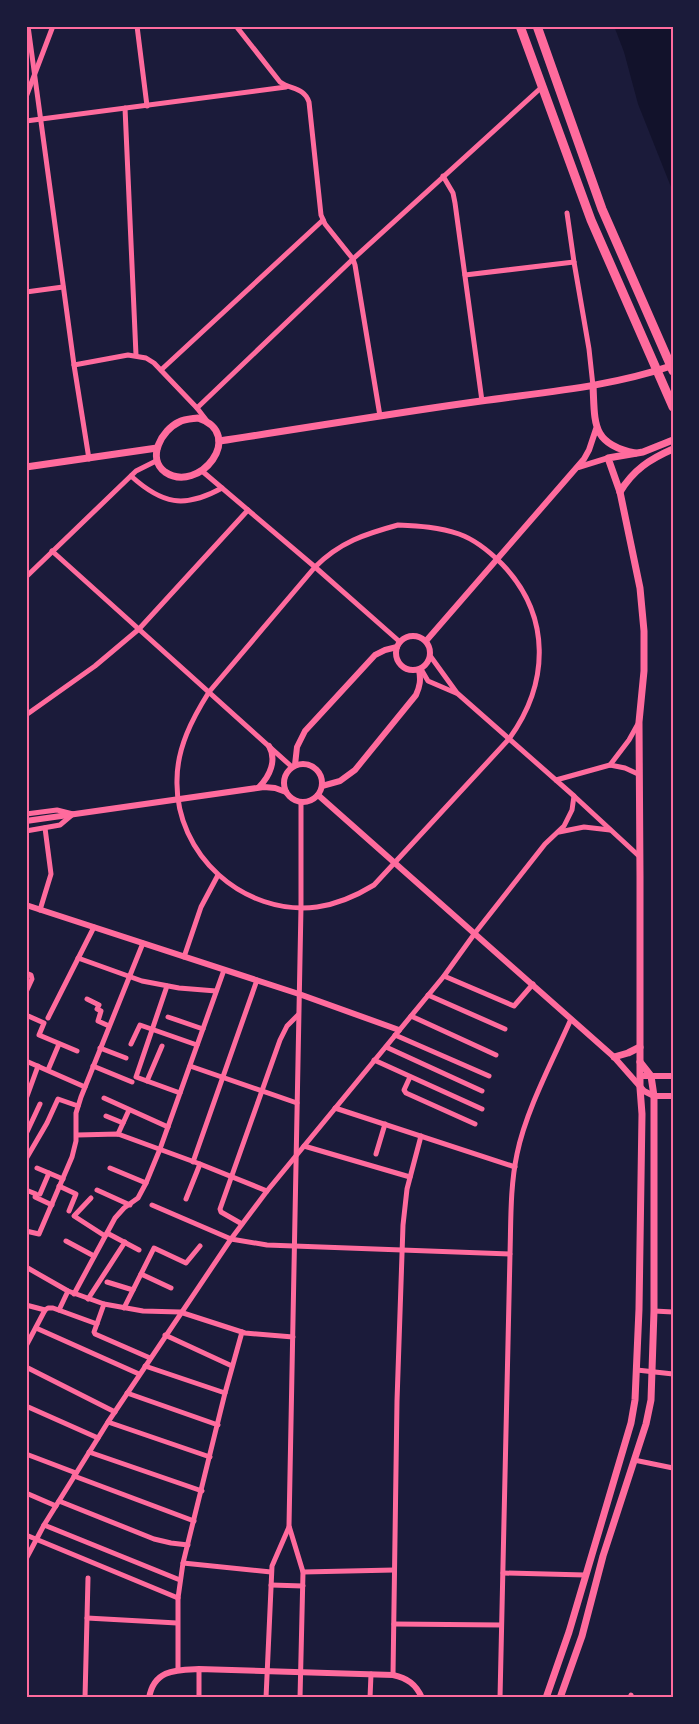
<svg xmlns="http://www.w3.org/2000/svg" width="699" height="1724" viewBox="0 0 699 1724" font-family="Cabin,sans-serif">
	<rect width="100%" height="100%" fill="#1b1b3a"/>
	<polygon fill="#12122b" points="614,26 673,26 673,192 638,104 624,52"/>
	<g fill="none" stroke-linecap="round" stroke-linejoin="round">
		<g stroke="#ff6b9d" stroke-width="5">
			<polyline points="28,26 74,365 89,459"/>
			<polyline points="137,26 147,106"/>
			<path d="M236 26 280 82C291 90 304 87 309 102L321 215 325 224 353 259 355 265 380 416"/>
			<polyline points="26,97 53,26"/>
			<polyline points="125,108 136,355"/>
			<polyline points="26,121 286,87"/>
			<polyline points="443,176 453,193 455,203 482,401"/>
			<polyline points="567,213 574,262 589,349 593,386"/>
			<polyline points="465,275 574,262"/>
			<polyline points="26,292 63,287"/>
			<polyline points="74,365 128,355 146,358 154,363 197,408 207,421"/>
			<polyline points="161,370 323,220"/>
			<polyline points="197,408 353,259 543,86"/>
			<polyline points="202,471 315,567 400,642"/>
			<path d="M131 476C162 504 184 509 222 488"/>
			<path d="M398 525C419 526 439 527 459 534 476 540 490 552 502 564 552 616 549 684 509 739L374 885C356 896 338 904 317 907 244 916 175 855 177 780 177 748 192 719 209 692L315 567C340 542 365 534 398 525Z"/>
			<polyline points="52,551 292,767"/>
			<polyline points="26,577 136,471 156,461"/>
			<polyline points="431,657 457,693 574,796 640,857"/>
			<polyline points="421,669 428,681 456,693"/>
			<polyline points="26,715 95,666 139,629 248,510"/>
			<polyline points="610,765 629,740 639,722"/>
			<polyline points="556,780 610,765 625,768 638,774"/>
			<polyline points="26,814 57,810 73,814 60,825 26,831"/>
			<polyline points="559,832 584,827 610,830"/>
			<polyline points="40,910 51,874 45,828"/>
			<polyline points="184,957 201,907 218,875"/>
			<polyline points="78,958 142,981 179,988 216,991"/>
			<polyline points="26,973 31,975 32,979 26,992"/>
			<polyline points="444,976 514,1006 533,984"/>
			<polyline points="167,986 136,1077 180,1093"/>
			<polyline points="428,995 505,1029"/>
			<polyline points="87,999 99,1005 97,1009 101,1011 98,1021 109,1026"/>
			<polyline points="26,1015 44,1023 39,1035 77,1051"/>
			<polyline points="411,1016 496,1055"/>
			<polyline points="168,1017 203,1029"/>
			<polyline points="48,1018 94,927"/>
			<polyline points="395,1035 489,1076"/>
			<polyline points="131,1044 140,1025 197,1045"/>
			<polyline points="386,1047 482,1091"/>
			<polyline points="100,1048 126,1058"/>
			<polyline points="374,1060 482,1109"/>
			<polyline points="26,1061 85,1087"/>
			<polyline points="93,1066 132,1082"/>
			<polyline points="190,1066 297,1103"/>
			<polyline points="48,1070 59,1044"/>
			<polyline points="410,1077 404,1090 406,1093 475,1124"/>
			<polyline points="147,1081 162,1046"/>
			<polyline points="104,1098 168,1127"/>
			<polyline points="26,1099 38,1066"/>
			<polyline points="335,1108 515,1167"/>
			<polyline points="106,1116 123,1123"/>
			<polyline points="26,1134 40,1104"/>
			<polyline points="118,1134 129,1110"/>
			<polyline points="77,1135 118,1134 200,1164 267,1191"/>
			<polyline points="304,1146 410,1177"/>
			<polyline points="376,1154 385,1124"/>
			<polyline points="26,1159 47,1123 58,1099 78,1106"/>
			<polyline points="193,1162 257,980"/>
			<polyline points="37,1168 63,1179"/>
			<polyline points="110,1168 146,1183"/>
			<polyline points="59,1186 76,1194 69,1211"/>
			<polyline points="26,1190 36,1194 35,1197 52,1205"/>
			<polyline points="97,1190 130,1205"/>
			<polyline points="40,1194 49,1173"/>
			<polyline points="91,1198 74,1216 105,1236"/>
			<polyline points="186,1199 200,1164"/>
			<polyline points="152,1205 231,1239 267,1245 510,1254"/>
			<polyline points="242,1224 221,1212 220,1209 280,1040 287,1026 298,1015"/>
			<polyline points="26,1231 39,1234 72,1157 76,1141 76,1113 81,1097 143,943"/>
			<polyline points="107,1233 139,1250"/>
			<polyline points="66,1241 94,1256"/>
			<polyline points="26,1267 68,1291 104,1304 143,1311 180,1312 245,1333 293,1337"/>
			<polyline points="141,1274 171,1288"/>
			<polyline points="107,1282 133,1290"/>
			<polyline points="74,1294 115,1218 124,1208 138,1198 146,1183 160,1149 224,970"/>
			<polyline points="88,1299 125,1242"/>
			<polyline points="104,1304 94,1332 95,1334 150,1358"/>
			<polyline points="26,1305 45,1310"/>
			<polyline points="124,1308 154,1248 186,1263 200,1246"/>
			<polyline points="59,1310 68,1291"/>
			<polyline points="654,1311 673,1312"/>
			<polyline points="36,1328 139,1374"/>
			<polyline points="165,1335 232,1366"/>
			<polyline points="26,1346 45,1310 48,1308 53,1308 97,1324"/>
			<polyline points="145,1366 225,1393"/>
			<polyline points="26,1367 115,1412"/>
			<polyline points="637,1370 673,1374"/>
			<polyline points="127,1393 218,1425"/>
			<polyline points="26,1406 98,1438"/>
			<polyline points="108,1422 210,1457"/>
			<polyline points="89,1452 202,1491"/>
			<polyline points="26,1454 76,1473"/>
			<polyline points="634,1460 673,1468"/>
			<polyline points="74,1476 194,1521"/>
			<polyline points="26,1493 56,1506"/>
			<polyline points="59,1501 154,1539 171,1543 188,1545"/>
			<polyline points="44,1525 180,1580"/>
			<polyline points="26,1535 178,1598"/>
			<polyline points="26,1559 44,1525 108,1422 231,1239 267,1191 444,976 475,933 545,844 564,826 572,810 574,796"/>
			<polyline points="183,1563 271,1572"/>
			<polyline points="303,1572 394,1570"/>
			<polyline points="503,1573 585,1575"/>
			<polyline points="271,1585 303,1586"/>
			<polyline points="87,1618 177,1623"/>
			<polyline points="394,1624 501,1625"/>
			<polyline points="178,1670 178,1598 183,1563 225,1393 242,1332"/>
			<polyline points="393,1675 397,1401 403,1225 407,1189 421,1136"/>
			<polyline points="85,1698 88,1578"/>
			<polyline points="199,1698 199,1669"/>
			<polyline points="266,1698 272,1566 289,1527"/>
			<polyline points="300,1698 303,1572 289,1526 301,907 301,802"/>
			<polyline points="370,1698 371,1674"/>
			<path d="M500 1698 510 1254C511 1221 510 1187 517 1154 526 1110 553 1060 571 1019"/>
			<polyline points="630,1698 631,1695"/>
		</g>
		<g stroke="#ff6b9d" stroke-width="6">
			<polyline points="579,467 608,458"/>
			<circle cx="413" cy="653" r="17"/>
			<polyline points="426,641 584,459 589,450 596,429"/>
			<circle cx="303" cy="783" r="19"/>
			<polyline points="295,765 297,747 305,731 375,655 385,650 397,647"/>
			<path d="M322 786 340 781 355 770 416 695C420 686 421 680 419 670"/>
			<path d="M259 787C270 776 277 760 269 746"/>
			<polyline points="318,795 614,1057 644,1091 654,1096 673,1096"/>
			<polyline points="26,821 264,787 275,788 286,792"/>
			<polyline points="26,905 299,994 399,1030"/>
			<polyline points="640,1076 673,1076"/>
			<path d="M149 1698C154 1669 176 1670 199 1669L393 1675C407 1678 416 1684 422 1698"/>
		</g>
		<g stroke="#ff6b9d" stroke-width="7">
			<path d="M593 386C595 423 591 444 635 453"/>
			<path d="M198 418C247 434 199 495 165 472 146 458 162 430 179 422 185 419 191 419 198 418Z"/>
			<path d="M219 441C306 428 394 413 481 401 545 392 609 387 671 366"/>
			<polyline points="26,467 157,448"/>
			<path d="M620 492C633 470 650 459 673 449"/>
			<polyline points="614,1057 628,1053 640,1047"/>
			<polyline points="546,1698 569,1632 631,1423 635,1400 639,1309 642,1114 640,1088 640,876 639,722 644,671 644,631 640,588 620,492 608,458 643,452 673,440"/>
			<polyline points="560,1698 582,1636 603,1556 646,1424 651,1400 654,1311 654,1096 651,1076 640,1062"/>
		</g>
		<g stroke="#ff6b9d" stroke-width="9">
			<polyline points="520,26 591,220 673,407"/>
			<polyline points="537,26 602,209 673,371"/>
		</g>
	</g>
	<rect width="699" height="1724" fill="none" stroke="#1b1b3a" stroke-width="55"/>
	<rect x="28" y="28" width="644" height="1668" fill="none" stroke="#ff6b9d" stroke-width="2"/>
</svg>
